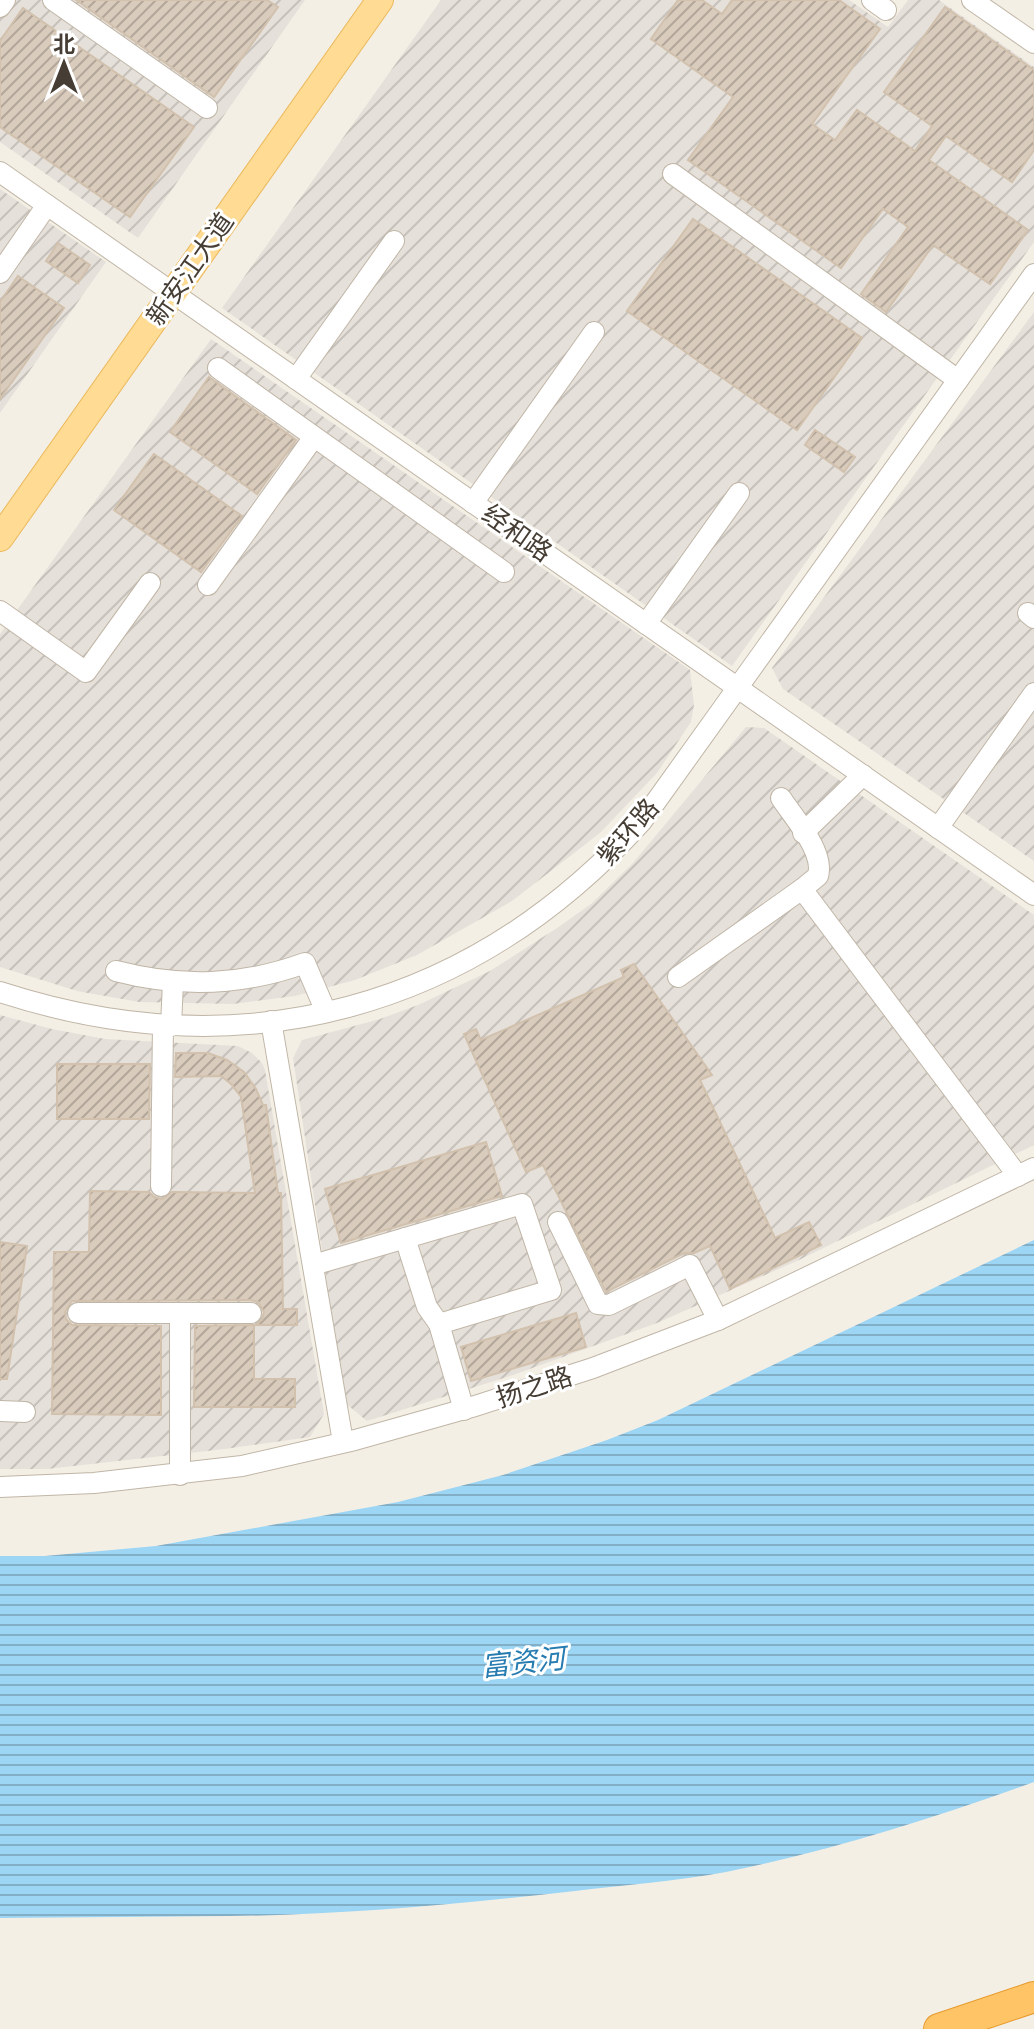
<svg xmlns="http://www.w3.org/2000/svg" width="1034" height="2029" viewBox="0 0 1034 2029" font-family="Manrope,'Noto Sans SC',sans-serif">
	<defs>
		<pattern id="industrial-furrows" width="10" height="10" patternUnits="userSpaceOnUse" patternTransform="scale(2)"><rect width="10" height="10" fill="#e6e0da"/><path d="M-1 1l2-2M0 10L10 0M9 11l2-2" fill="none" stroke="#c7c1bc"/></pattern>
		<pattern id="water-rules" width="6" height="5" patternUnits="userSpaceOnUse" patternTransform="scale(2)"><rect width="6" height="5" fill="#9dd5f4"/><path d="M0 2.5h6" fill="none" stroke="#82aec6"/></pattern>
		<pattern id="building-hatch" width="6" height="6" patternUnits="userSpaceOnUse" patternTransform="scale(2)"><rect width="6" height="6" fill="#d9ccbd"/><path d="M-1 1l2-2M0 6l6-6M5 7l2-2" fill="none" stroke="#b2a79a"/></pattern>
	</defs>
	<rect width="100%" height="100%" fill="#f4efe5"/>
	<g fill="url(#industrial-furrows)">
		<polygon points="0,0 305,0 138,238 0,142"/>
		<polygon points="441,0 849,0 888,27 908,0 939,0 1034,67 1034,242 732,666 222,308"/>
		<polygon points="0,189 106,262 0,413"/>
		<polygon points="1034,312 1034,861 783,689 772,668"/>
		<polygon points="211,339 690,670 694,705 691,722 657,773 600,833 512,901 417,955 355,980 295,996 233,1004 139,1002 77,991 0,967 0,634"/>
		<polygon points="746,727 764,728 1034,915 1034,1145 799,1260 657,1323 513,1375 367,1421 345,1403 293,1058 302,1040 380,1019 418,1005 490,971 557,928 591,904 633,863"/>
		<polygon points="0,1015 52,1029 105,1039 238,1046 252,1053 262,1063 265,1070 324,1414 310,1437 225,1449 47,1469 0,1469"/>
	</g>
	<path fill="url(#water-rules)" d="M1034 1240V1782C934 1818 830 1851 726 1872 676 1881 625 1885 575 1891 461 1904 345 1915 230 1916 154 1917 77 1917 0 1918V1556H45L156 1546 398 1502 503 1475 607 1440 658 1420Z"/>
	<g fill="url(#building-hatch)" stroke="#d1c1ad" stroke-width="2">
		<polygon points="76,0 267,0 278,7 214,97"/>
		<polygon points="678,0 702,0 722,14 732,0 839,0 880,29 812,124 835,140 857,110 915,151 932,126 884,92 945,7 1034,70 1034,150 1012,182 946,136 929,160 1028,230 990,284 933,245 886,312 861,294 908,227 883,209 841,268 688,160 733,97 651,39"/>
		<polygon points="23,8 194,127 130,217 0,127 0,41"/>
		<polygon points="693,219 862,338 797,430 627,311"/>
		<polygon points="58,243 90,265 78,283 46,261"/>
		<polygon points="18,276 64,308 0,399 0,302"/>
		<polygon points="209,377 296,440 257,494 170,432"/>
		<polygon points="815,430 855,457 844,472 805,445"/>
		<polygon points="154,454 242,516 201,572 114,510"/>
		<polygon points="634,964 712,1075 700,1080 775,1238 809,1222 821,1245 730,1289 710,1246 694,1253 684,1253 606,1292 543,1165 526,1172 464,1034 476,1029 481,1040 624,977 621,970"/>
		<polygon points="176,1053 208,1053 227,1060 244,1072 256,1089 263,1105 266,1105 278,1193 281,1193 283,1309 297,1309 297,1325 255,1325 262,1320 264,1312 258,1302 251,1300 72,1301 65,1312 66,1319 72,1325 161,1326 161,1415 52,1414 54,1252 89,1252 90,1191 149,1192 154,1197 162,1199 172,1192 255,1193 241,1097 231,1084 221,1076 175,1077"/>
		<polygon points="57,1064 150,1064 149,1119 57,1119"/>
		<polygon points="486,1142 502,1196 341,1243 325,1189"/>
		<polygon points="0,1242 27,1246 7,1379 0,1379"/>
		<polygon points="576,1313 586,1347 471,1381 461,1347"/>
		<polygon points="254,1325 254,1379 295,1379 295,1407 194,1407 195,1326"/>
	</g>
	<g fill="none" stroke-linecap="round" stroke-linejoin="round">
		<g stroke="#c0b6a7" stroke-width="22">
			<g id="minor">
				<polyline points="53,0 207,108"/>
				<polyline points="872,0 886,10"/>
				<polyline points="972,0 1034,43"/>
				<polyline points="0,7 5,0"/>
				<polyline points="0,172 1034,895"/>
				<polyline points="673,174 958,380"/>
				<polyline points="0,273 47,205"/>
				<polyline points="218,368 504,572"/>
				<polyline points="296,379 394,241"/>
				<polyline points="473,503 594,332"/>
				<polyline points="208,585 314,437"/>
				<polyline points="0,611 86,672 150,583"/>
				<polyline points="1028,613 1034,618"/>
				<polyline points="646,624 739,493"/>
				<path d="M781 798C794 818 825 852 818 876L802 889"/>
				<polyline points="938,828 1034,693"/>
				<polyline points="803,833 863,775"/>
				<path d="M116 971C181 988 242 986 305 963L326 1012"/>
				<polyline points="678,977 802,889 1018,1176"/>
				<path d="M0 992C243 1071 471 1010 642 821L1034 274"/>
				<polyline points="271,1021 343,1442"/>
				<polyline points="171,1026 173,982"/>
				<polyline points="161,1186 163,1025"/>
				<polyline points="558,1222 598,1304 609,1305 690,1265 718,1320"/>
				<polyline points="405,1238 427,1307 439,1324 464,1410"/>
				<polyline points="313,1265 522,1204 551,1290 439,1324"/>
				<polyline points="78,1313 251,1313"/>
				<polyline points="0,1411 25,1412"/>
				<polyline points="180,1475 180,1313"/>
				<polyline points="0,1487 94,1483 242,1466 355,1440 472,1407 593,1368 718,1320 1034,1168"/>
			</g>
		</g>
		<g stroke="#ebb95c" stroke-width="28">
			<polyline id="major" points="0,538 380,0"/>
		</g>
		<g stroke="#e7992c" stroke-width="32">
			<polyline id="highway" points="939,2029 1034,1997"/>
		</g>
		<use href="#minor" stroke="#fff" stroke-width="20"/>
		<use href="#major" stroke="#ffdb93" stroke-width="26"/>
		<use href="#highway" stroke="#ffc465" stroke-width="30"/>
	</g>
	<g text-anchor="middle" stroke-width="6" stroke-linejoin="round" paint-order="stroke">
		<g font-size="26" fill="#463e34" stroke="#fff">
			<text transform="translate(190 269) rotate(-55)" y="9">新安江大道</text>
			<text transform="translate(517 533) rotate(35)" y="9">经和路</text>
			<text transform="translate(628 832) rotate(-49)" y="9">紫环路</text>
			<text transform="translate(534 1387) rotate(-18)" y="9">扬之路</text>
		</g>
		<g font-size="28" font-style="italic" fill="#267cb1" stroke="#fff">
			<text transform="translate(523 1662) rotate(-6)" y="10">富资河</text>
		</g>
	</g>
	<g transform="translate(64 64)" stroke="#ffffff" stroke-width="6" paint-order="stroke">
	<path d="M0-6L14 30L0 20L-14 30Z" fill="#463e34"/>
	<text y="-12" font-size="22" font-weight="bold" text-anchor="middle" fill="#463e34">北</text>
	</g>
</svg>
